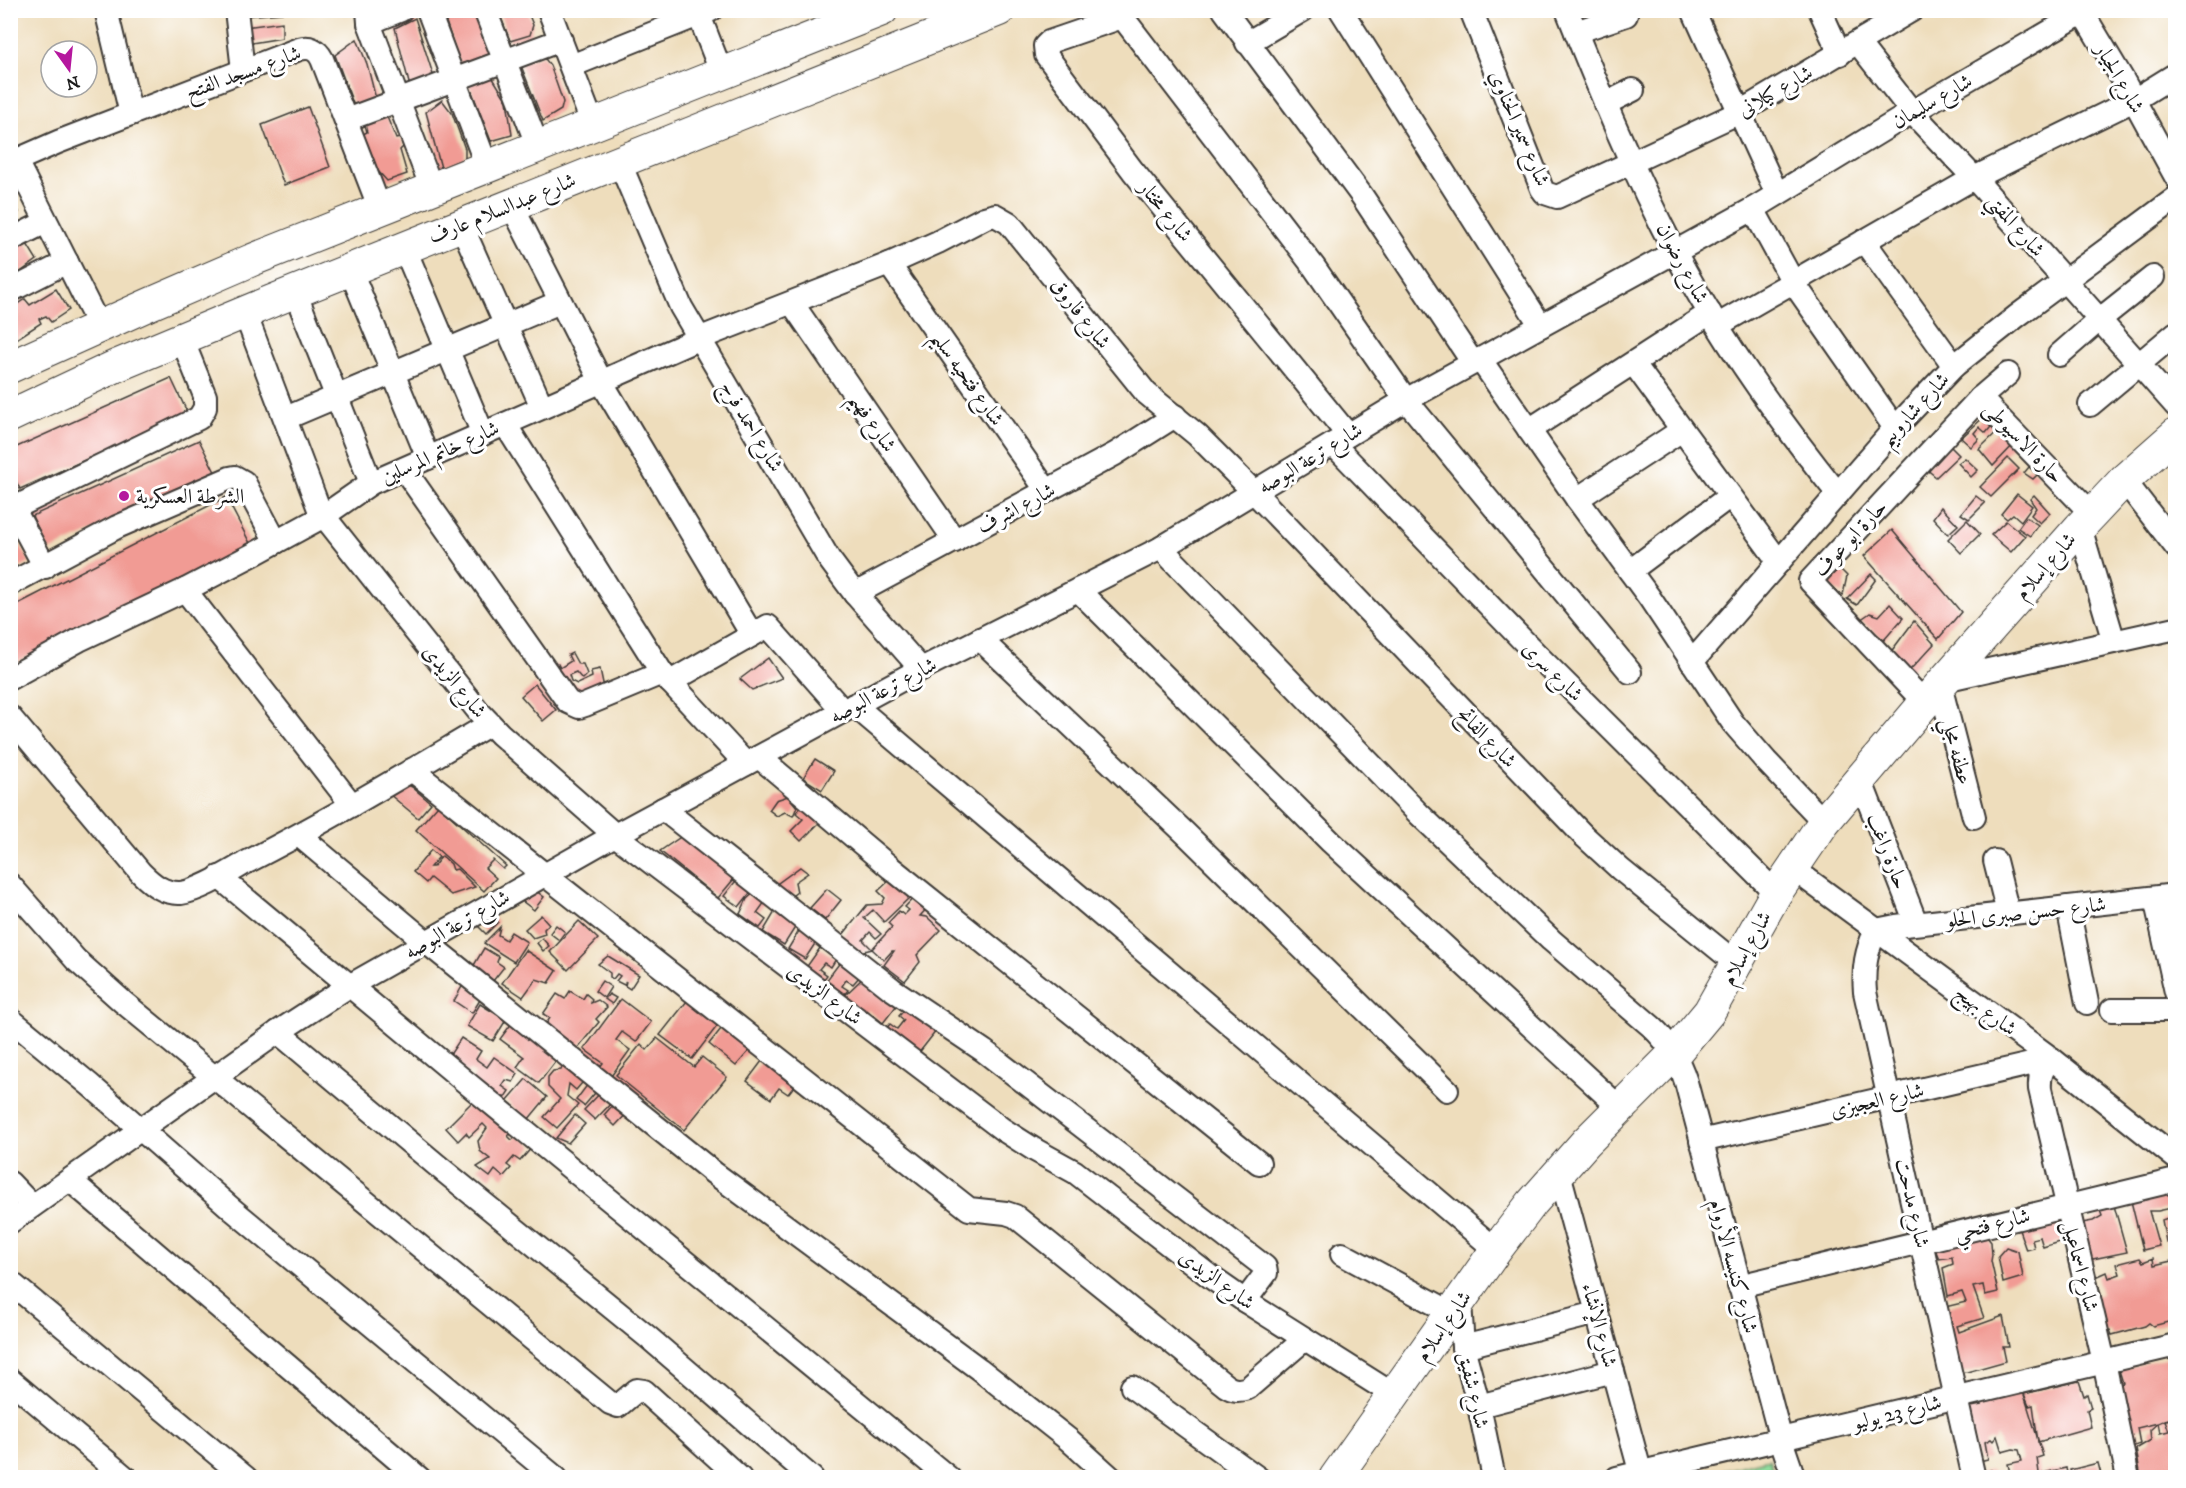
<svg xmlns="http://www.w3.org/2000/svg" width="2186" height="1488" viewBox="0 0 2186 1488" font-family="'IM FELL DW Pica',Amiri,serif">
	<defs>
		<pattern id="green-dots" width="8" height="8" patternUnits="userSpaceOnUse" patternTransform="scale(1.5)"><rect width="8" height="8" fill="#8fde9c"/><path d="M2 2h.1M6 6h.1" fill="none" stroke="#7bbe86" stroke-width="1.8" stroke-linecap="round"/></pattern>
	</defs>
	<rect width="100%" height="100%" fill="#fff"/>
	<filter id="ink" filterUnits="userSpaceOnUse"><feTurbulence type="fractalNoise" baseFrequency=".0167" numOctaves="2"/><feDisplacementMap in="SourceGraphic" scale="12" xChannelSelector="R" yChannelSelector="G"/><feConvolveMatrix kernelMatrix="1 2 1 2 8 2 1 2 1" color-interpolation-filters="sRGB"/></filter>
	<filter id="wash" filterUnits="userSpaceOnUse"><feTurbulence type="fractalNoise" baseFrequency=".008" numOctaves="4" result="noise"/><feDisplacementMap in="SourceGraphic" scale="24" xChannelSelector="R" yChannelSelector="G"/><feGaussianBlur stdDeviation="1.35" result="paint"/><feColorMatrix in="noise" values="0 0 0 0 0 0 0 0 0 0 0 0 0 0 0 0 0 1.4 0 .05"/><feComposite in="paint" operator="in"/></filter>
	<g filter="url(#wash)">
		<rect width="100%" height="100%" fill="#eeddbc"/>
		<polygon fill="url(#green-dots)" stroke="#567d5c" stroke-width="1.5" points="1769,1459 1776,1477 1699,1477"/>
		<g id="blocks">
			<g fill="#f19b94" fill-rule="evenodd">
				<polygon points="243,10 282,10 282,13 244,16"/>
				<polygon points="442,10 472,10 483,30 491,48 487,59 460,64"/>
				<polygon points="498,10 527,10 533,25 530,35 510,41"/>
				<polygon points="415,18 436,84 412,95 395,28"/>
				<polygon points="282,22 282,38 246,44 245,27"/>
				<polygon points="357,39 367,64 376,99 354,106 335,55"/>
				<polygon points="542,55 550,65 563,102 561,110 543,121 520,63"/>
				<polygon points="491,75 507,101 512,135 491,141 469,84"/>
				<polygon points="442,100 452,113 465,149 465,158 441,168 426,112"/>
				<polygon points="308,107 330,167 284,185 262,125"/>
				<polygon points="387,117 396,139 401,138 403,147 400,150 407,174 387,181 378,171 363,134 367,132 365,125"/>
				<polygon points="10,198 19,212 10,218"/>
				<polygon points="24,239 37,260 19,273 14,266 10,267 10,248"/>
				<polygon points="56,289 69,310 51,322 46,316 39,319 41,323 10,343 10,309 25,299 30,305"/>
				<polygon points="171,378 188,414 20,489 10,469 10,450"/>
				<polygon points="1986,415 1994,423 1986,433 1979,427 1974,433 1979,439 1971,447 1961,438"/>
				<polygon points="2002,427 2016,442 1993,466 1979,449"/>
				<polygon points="199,440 217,476 49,551 32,516"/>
				<polygon points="1949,445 1959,455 1936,477 1925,468"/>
				<polygon points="1965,458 1978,470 1971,477 1958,463"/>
				<polygon points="2008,458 2019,469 1991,497 1980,487"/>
				<polygon points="2029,467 2038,474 2033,479 2024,473"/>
				<polygon points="2017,494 2032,506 2021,521 2013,514 2007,519 2001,514"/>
				<polygon points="2034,495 2050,513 2040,523 2031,515 2036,508 2030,499"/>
				<polygon points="1976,496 1985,503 1969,519 1961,514"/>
				<polygon points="226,497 254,551 10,665 10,608"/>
				<polygon points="1941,507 1958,525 1948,534 1933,518"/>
				<polygon points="2026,517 2038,525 2030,536 2018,528"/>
				<polygon points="1967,520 1980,534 1961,553 1948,539"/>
				<polygon points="2006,521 2025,536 2011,552 1991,535"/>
				<polygon points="10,528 30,562 10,573"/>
				<polygon points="1892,530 1961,612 1938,639 1864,556"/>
				<polygon points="1839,568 1847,576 1843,595 1825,583"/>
				<polygon points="1871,574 1876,579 1857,605 1847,599"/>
				<polygon points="1890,604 1903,618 1884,640 1860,620 1870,613 1879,616"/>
				<polygon points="1914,621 1934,644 1910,670 1890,653"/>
				<polygon points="572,653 578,664 583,664 587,674 582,679 576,672 569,675 571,681 577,684 592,677 591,671 600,669 604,688 576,717 548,670 558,664 560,668 571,661 568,655"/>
				<polygon points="768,658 782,678 752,690 740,679"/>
				<polygon points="535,684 556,710 543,721 521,696"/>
				<polygon points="815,759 834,771 822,790 803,778"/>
				<polygon points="400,781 412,787 431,803 418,818 389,794"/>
				<polygon points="788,796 797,807 793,816 785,812 777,816 769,810 776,800"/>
				<polygon points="805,803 822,820 801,841 791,831 803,819 796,813"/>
				<polygon points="438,805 506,866 503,869 493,860 485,868 496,878 484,891 416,830"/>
				<polygon points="688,832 738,874 718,898 660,851"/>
				<polygon points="431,850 439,857 430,867 433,867 442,856 451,864 453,870 457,869 475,887 451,895 430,878 426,883 413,872"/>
				<polygon points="800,867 808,873 795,882 797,892 785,901 774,886"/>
				<polygon points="742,873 757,884 739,907 724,896"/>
				<polygon points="890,880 909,898 884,922 873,910 864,918 881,934 876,938 870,932 863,940 872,949 861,952 842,936 867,905 882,904 885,898 878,891"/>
				<polygon points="532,888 544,897 534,910 522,901"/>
				<polygon points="759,888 765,902 757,913 766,920 760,928 740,914 747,899"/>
				<polygon points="827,889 841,900 825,920 810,908"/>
				<polygon points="918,893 930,905 920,916 927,917 941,930 917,955 920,962 905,981 884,965 894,951 892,951 884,960 872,949 892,927 888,923 899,911 904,915 909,910 905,907"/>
				<polygon points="779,905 801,918 784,945 763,932"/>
				<polygon points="491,915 498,922 486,934 475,923"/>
				<polygon points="541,915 549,924 544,929 545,934 533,938 525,929"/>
				<polygon points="579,921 598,939 568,970 550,952"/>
				<polygon points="556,925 565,932 559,940 550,933"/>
				<polygon points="802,926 820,936 805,959 788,949"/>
				<polygon points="500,927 498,935 506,940 511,932 527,942 514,962 484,943"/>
				<polygon points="542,938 549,946 543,951 537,943"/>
				<polygon points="484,948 499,957 497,962 504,967 489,986 470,972"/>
				<polygon points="820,948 836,959 831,967 824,963 819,969 827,975 820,984 803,972"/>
				<polygon points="525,950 557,971 549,983 536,979 523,997 502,983"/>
				<polygon points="608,956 639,975 630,989 625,986 626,981 624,985 616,981 620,976 617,974 613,979 610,977 610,973 598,964"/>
				<polygon points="841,961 860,976 853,984 846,980 842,986 848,990 841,999 823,985"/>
				<polygon points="863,978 897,1005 883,1023 867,1010 860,1019 839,1001"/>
				<polygon points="602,981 611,987 604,998 595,991"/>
				<polygon points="464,983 483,995 472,1013 454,1001"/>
				<polygon points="570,991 583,999 586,994 592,999 591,1003 598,1000 607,1007 596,1019 599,1022 576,1050 541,1032 550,1018 543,1014 557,994 565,999"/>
				<polygon points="609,994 616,998 612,1004 605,999"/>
				<polygon points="621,999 651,1022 636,1042 622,1032 616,1040 630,1050 609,1079 597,1071 603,1063 584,1049"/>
				<polygon points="687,1001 718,1025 692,1059 660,1035"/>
				<polygon points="480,1004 506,1020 493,1041 467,1026"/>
				<polygon points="906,1008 940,1026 914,1059 885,1030 890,1024 897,1029 904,1020 899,1016"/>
				<polygon points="515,1019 562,1053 539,1083 517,1067 524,1057 500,1039"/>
				<polygon points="729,1019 757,1042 736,1066 709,1044"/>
				<polygon points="461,1038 481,1051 476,1059 487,1067 494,1057 518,1074 513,1082 506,1080 502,1086 509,1091 499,1106 471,1083 475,1074 469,1070 467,1073 447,1059"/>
				<polygon points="657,1038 694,1067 702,1057 727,1077 684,1130 616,1075 641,1044 647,1050"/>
				<polygon points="565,1060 587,1077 576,1090 569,1084 567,1096 578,1105 557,1128 544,1117 560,1099 548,1087 548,1077 553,1071 561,1070"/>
				<polygon points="762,1061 795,1085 788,1094 779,1088 771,1099 747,1081"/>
				<polygon points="526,1079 547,1097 528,1120 507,1101"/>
				<polygon points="591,1080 600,1087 584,1106 576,1100"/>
				<polygon points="604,1089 615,1099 595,1120 584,1110"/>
				<polygon points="482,1098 515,1130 508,1136 512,1140 519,1135 533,1146 520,1161 514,1157 507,1165 511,1168 503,1177 495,1170 490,1177 477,1167 490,1159 480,1151 478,1141 487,1128 483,1124 469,1137 466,1133 458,1141 446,1128 472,1102 475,1105"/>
				<polygon points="618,1099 630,1110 615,1126 604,1115"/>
				<polygon points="575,1115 585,1124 568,1143 556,1138"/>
				<polygon points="2176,1187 2176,1207 2158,1211 2149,1211 2159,1246 2143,1250 2130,1197"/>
				<polygon points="2113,1202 2127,1252 2083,1261 2076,1224 2093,1221 2102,1216 2098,1205"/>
				<polygon points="2055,1215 2062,1241 2043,1247 2040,1237 2032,1239 2034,1248 2026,1250 2017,1224"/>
				<polygon points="2176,1215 2176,1239 2166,1242 2162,1220"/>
				<polygon points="1984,1233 1991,1242 1992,1255 1991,1261 1998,1292 1985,1295 1983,1285 1973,1287 1984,1318 1957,1326 1959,1332 2003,1316 2009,1347 2003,1347 2006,1361 1967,1372 1956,1373 1945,1307 1966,1302 1962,1292 1948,1296 1943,1268 1953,1264 1952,1257 1939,1259 1934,1246"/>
				<polygon points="2006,1247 2018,1251 2023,1277 2003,1283 1998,1256"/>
				<polygon points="2140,1258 2143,1262 2153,1258 2154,1265 2176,1260 2176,1320 2153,1326 2149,1323 2145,1326 2112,1335 2110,1330 2101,1332 2093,1297 2101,1294 2096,1277 2107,1272 2109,1278 2120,1274 2117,1264"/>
				<path d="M2176 1355V1417L2165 1420 2176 1419V1478H2141L2136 1449 2151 1440 2150 1430 2158 1423 2137 1428 2140 1444 2132 1447 2117 1385 2123 1383 2119 1370ZM2165 1420 2169 1431 2160 1433 2158 1423Z"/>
				<polygon points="2079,1381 2084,1396 2087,1394 2091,1408 2087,1410 2091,1427 2038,1442 2033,1405 2029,1406 2024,1394"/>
				<polygon points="2022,1388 2043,1456 2037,1458 2039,1473 2037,1478 2011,1478 2008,1464 2022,1461 2019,1450 2013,1449 2002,1452 1997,1436 1993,1441 1991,1439 1985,1442 1988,1459 1979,1461 1966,1408 1982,1405 1980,1400"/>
				<polygon points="2098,1463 2102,1478 2073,1478 2070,1470"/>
				<polygon points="2066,1468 2068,1478 2044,1478 2043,1473"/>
				<polygon points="1991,1470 1993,1474 1998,1473 1999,1478 1980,1478 1980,1474"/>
			</g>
		</g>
	</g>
	<g filter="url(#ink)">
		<use href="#blocks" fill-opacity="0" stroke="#3c3934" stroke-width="1.5"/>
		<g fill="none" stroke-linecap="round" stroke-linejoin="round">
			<g stroke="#3c3934" stroke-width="26">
				<g id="street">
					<polyline points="106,10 131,114"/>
					<polyline points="236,10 243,70"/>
					<polyline points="368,10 369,23 432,189"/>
					<polyline points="428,10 487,167"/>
					<polyline points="485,10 538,147"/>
					<polyline points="549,10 593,125"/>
					<polyline points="697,10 722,74"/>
					<polyline points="1117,10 1314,267 1406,400 1630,672"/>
					<polyline points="1224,10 1362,196 1473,363"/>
					<polyline points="1341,10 1541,326"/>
					<polyline points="1471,10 1542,189 1545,193 1557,197 1740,112 1912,10"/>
					<path d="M1567 10C1600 92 1634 174 1675 252 1720 338 1778 419 1838 494"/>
					<polyline points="1693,10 1777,194"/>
					<polyline points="1820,10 1840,54"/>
					<polyline points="2081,10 2123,80 2176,177"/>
					<polyline points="1122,17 1049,42 1045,46 1046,55 1133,171 1348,435"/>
					<polyline points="369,23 401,10"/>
					<polyline points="1576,32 1626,15"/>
					<polyline points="1247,43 1303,10"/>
					<polyline points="1858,43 1912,112 1974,178 2176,406"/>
					<polyline points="571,66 711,10"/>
					<polyline points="1605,104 1633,90"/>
					<polyline points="346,120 561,40"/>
					<polyline points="16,161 99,326"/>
					<polyline points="619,161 681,307 829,559 855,594 921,669"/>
					<path d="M10 163 58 142 299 49C309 46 317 49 322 59L380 209"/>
					<polyline points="511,204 601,381 752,635"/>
					<polyline points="1753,209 1793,282 1895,428"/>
					<polyline points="461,224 542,407"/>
					<polyline points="10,240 46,222"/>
					<polyline points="1864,241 1954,366"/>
					<polyline points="404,247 483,434"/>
					<polyline points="889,264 1047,491"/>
					<polyline points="350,269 428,458"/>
					<polyline points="10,291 67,262"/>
					<polyline points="295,292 371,483"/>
					<polyline points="792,303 955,541"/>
					<polyline points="245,313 322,517 327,520 479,712 500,734 615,835 1002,1129 1035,1150 1075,1172 1212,1278 1245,1301 1394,1395"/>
					<polyline points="1718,325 1974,178 2134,100 2176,74"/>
					<polyline points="2059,355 2099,320 2153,277"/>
					<polyline points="1480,359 1577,499 1649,597 1733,723 1766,761 1824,822"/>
					<polyline points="1634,364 1779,562"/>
					<polyline points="2008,374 1980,398 2092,514"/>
					<polyline points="2090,405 2176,333"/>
					<polyline points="286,418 560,302"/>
					<polyline points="505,424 662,673 746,764"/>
					<polyline points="1529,430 1710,313"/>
					<polyline points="1333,444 1539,657 1776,893"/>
					<polyline points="404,469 568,702 579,707 585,705 662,673"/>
					<polyline points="2124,480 2176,547"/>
					<polyline points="1577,499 1682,430"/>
					<polyline points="10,502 45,567"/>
					<polyline points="10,510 199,418 205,408 205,396 182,339"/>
					<polyline points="2080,527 2114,642"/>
					<path d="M1161 548 1419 814 1551 940 1652 1027C1669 1043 1679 1060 1686 1082L1781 1440 1794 1478"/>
					<polyline points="1630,571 1730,496"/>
					<polyline points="10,584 117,527 230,478 235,477 244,482 276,542"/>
					<polyline points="185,590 352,805"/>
					<polyline points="1078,590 1331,842 1620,1108"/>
					<polyline points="855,594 1115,454 1175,416"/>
					<polyline points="980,639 1185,833 1447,1090"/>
					<polyline points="1692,662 1895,428 1954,366 2017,316 2176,198"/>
					<polyline points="10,678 79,640 185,590 256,553 322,517 371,483 698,339 889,264 938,242 984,218 995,215 1009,223 1146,393 1197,435 1254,492 1583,835 1620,869 1737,964"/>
					<polyline points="1944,680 2176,628"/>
					<polyline points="670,682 768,626 843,711"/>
					<polyline points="1940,685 1974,817"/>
					<polyline points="1925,703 1810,581 1980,398"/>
					<polyline points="854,705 1496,1250"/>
					<path d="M10 717 141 873C152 884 164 894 181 893 201 890 229 872 247 862 330 820 410 771 490 724"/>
					<polyline points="759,757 891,868 1259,1163"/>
					<path d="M412 770 969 1209 1006 1213 1015 1216 1226 1386C1234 1391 1239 1391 1248 1388L1305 1339"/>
					<polyline points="1860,779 1916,923"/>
					<polyline points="663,809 892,989 984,1051 1265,1267 1266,1273 1245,1301"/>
					<polyline points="300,836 426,942 714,1173 979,1369 1069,1440 1111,1478"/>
					<polyline points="1995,861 2008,913"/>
					<polyline points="1792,868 2052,1059 2176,1158"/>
					<polyline points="219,877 468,1084 949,1478"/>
					<polyline points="10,885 76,960 123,1002 610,1403 618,1406 637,1390 644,1391 740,1478"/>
					<polyline points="2155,898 2176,992"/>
					<polyline points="2068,907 2087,1003"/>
					<polyline points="2112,1010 2176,1010"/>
					<polyline points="10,1019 90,1085 233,1210 556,1478"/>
					<polyline points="278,1032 439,1167 649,1338 812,1478"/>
					<path d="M2052 1059C2042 1067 2039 1076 2040 1089L2104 1362 2128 1478"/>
					<polyline points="1701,1141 2052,1059"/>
					<polyline points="1559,1173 1642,1478"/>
					<polyline points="70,1180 419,1478"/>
					<polyline points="10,1183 32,1206"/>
					<polyline points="10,1222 278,1032 349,986 615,835 921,669 1161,548 1406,400 1753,209 1912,112 2087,10"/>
					<polyline points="1342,1254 1452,1313"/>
					<polyline points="10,1282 246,1478"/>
					<polyline points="1739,1286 2176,1180"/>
					<polyline points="1460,1302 1463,1347 1479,1406 1494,1478"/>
					<polyline points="1463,1347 1597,1313"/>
					<polyline points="10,1380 126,1478"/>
					<polyline points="1132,1387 1258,1478"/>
					<polyline points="1479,1406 1613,1371"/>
					<polyline points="1617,1478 2176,1345"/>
					<path d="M1974 1478 1865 992C1863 969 1866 951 1876 930L1896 926 2176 895"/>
				</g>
			</g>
			<g stroke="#3c3934" stroke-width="34">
				<g id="secondary">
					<polyline points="10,367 150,304 252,260 882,10"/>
					<polyline points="10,416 116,366 272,301 999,10"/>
					<polyline points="1335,1478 1496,1250 1532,1203 1586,1142 1674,1054 1709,1012 1776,893 1824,822 1940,685 2080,527 2124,480 2176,434"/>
				</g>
			</g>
			<use href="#street" stroke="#fff" stroke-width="22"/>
			<use href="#secondary" stroke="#fff" stroke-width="32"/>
		</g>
	</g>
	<circle fill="#b5179e" stroke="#fff" stroke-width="2" cx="124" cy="496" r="6"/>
	<g text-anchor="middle" stroke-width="6" stroke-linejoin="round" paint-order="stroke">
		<g font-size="21" fill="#1c1c1c" stroke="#fff">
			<text transform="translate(243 72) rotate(-20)" y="7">شارع مسجد الفتح</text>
			<text transform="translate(2120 78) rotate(60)" y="7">شارع الجيار</text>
			<text transform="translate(1775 91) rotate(-30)" y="7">شارع كيلانى</text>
			<text transform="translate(1932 101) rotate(-30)" y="7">شارع سليمان</text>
			<text transform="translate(1520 128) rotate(67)" y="7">شارع سمير الحناوي</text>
			<text transform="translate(502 208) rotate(-22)" y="7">شارع عبدالسلام عارف</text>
			<text transform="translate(1166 211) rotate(51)" y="7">شارع مختار</text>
			<text transform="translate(2016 225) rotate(49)" y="7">شارع المفتي</text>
			<text transform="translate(1683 263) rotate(62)" y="7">شارع رضوان</text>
			<text transform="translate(1081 313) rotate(52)" y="7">شارع فاروق</text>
			<text transform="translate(968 378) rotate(55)" y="7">شارع فتحيه سليم</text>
			<text transform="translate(1914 409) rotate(-47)" y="7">شارع شاروبيم</text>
			<text transform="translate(873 422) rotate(56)" y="7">شارع فهيم</text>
			<text transform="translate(752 426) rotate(59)" y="7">شارع احمد فرج</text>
			<text transform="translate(2024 442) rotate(46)" y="7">حارة الاسيوطى</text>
			<text transform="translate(440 452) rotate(-24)" y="7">شارع خاتم المرسلين</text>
			<text transform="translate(1310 458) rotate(-31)" y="7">شارع ترعة البوصه</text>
			<text transform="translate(1016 508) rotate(-28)" y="7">شارع اشرف</text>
			<text transform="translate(1850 538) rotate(-47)" y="7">حارة ابو عوف</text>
			<text transform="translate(2045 566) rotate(-49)" y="7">شارع إسلام</text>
			<text transform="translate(1553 671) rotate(45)" y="7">شارع سرى</text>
			<text transform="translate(455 681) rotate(51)" y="7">شارع الزيدى</text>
			<text transform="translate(883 690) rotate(-28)" y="7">شارع ترعة البوصه</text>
			<text transform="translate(1487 737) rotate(46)" y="7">شارع الفاتح</text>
			<text transform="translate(1957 751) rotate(75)" y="7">عطفه مجلي</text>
			<text transform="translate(1888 851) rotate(69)" y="7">حارة راغب</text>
			<text transform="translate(2026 912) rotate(-6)" y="7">شارع حسن صبرى الحلو</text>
			<text transform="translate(457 924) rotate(-30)" y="7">شارع ترعة البوصه</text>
			<text transform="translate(1746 948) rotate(-61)" y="7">شارع إسلام</text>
			<text transform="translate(825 994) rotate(37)" y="7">شارع الزيدى</text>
			<text transform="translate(1986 1010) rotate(36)" y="7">شارع بهيج</text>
			<text transform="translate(1877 1100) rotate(-13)" y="7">شارع العجيزى</text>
			<text transform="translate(1913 1203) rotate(77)" y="7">شارع مدحت</text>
			<text transform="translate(1992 1224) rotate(-14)" y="7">شارع فتحي</text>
			<text transform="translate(1734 1266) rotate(75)" y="7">شارع كنيسه الأروام</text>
			<text transform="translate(2081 1266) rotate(76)" y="7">شارع اسماعيل</text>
			<text transform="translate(1217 1279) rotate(36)" y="7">شارع الزيدى</text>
			<text transform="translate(1600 1325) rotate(75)" y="7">شارع الإنشاء</text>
			<text transform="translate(1443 1326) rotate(-55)" y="7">شارع إسلام</text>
			<text transform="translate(1474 1390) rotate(77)" y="7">شارع شفيق</text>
			<text transform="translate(1897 1412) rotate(-14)" y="7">شارع 23 يوليو</text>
		</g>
		<g font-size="21" fill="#1c1c1c" stroke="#fff" text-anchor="start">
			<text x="136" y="503">الشرطة العسكرية</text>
		</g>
	</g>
	<rect width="2186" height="1488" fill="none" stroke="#fff" stroke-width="36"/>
	<g transform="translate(69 69) rotate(165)"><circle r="28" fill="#ffffff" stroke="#a4a4a4" stroke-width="1.5"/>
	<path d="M0-4.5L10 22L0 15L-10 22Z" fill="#b5179e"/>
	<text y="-9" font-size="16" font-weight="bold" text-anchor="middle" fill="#1c1c1c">N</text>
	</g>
</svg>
